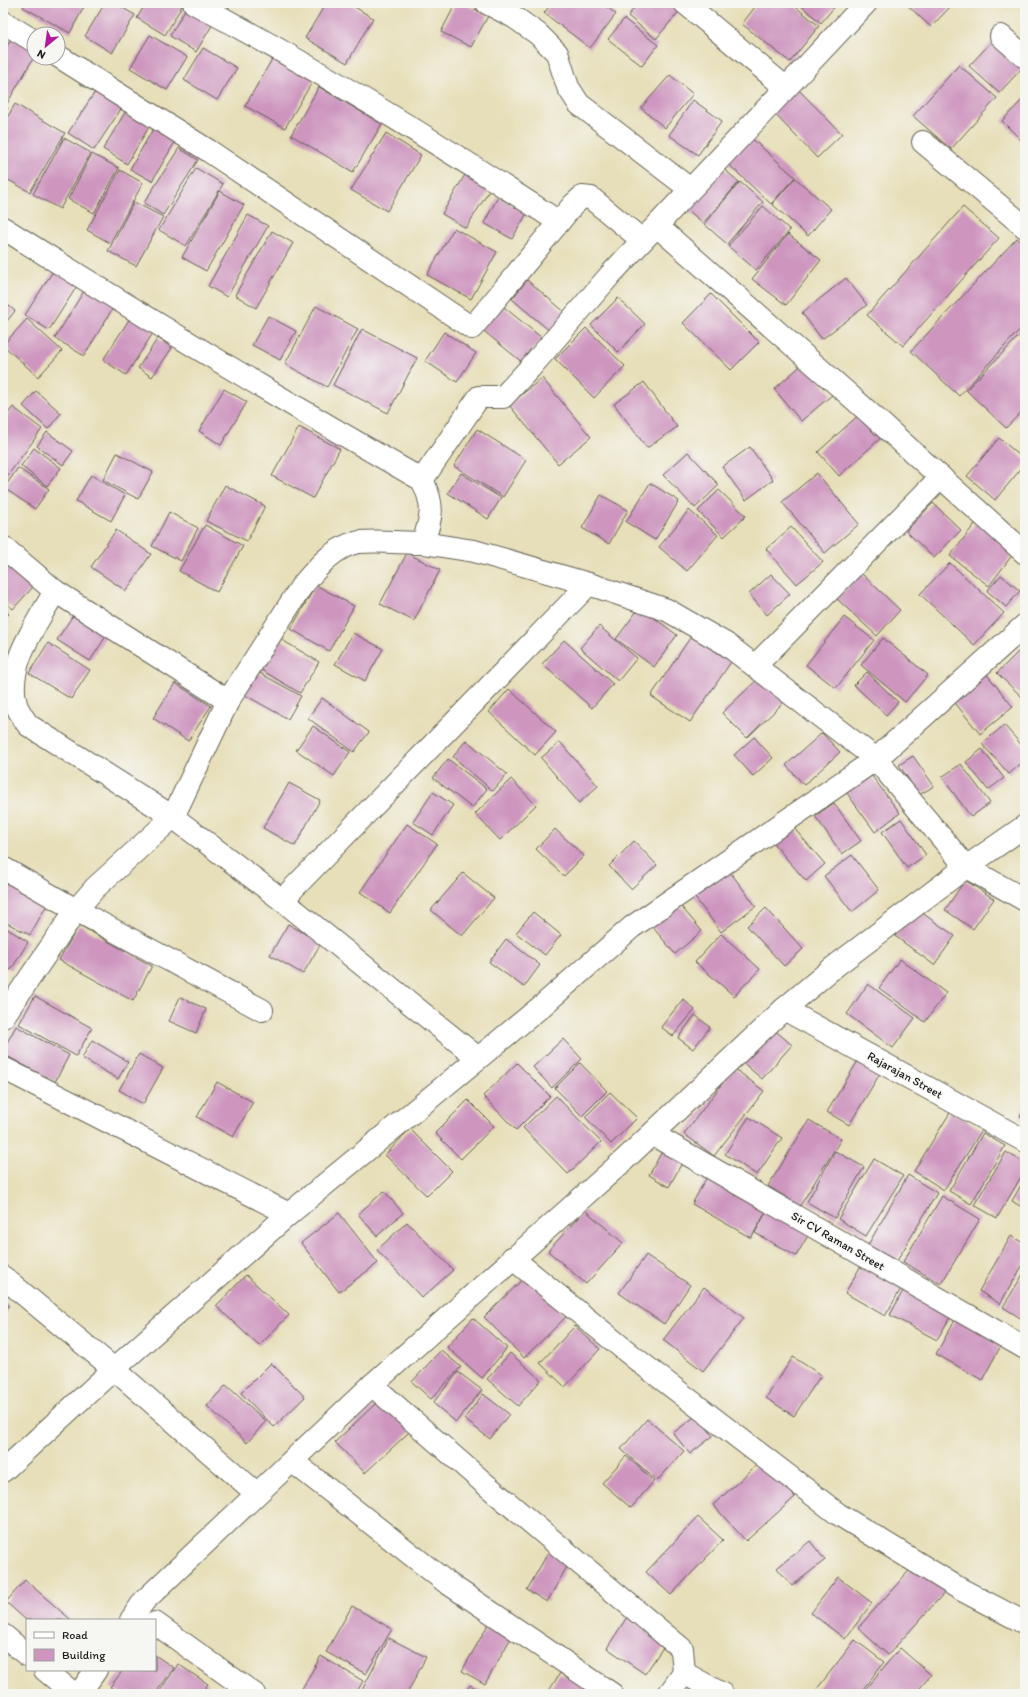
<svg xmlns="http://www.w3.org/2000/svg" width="1028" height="1697" viewBox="0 0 1028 1697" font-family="Itim,sans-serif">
	<rect width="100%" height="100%" fill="#f6f6f2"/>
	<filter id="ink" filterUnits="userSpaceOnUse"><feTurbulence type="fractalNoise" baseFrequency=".025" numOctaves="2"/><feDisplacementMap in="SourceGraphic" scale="8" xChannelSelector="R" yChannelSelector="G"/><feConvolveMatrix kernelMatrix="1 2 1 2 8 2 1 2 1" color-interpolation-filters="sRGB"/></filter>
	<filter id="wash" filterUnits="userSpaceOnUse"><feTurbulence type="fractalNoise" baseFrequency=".012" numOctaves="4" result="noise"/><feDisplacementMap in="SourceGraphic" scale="16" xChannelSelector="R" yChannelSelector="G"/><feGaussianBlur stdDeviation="0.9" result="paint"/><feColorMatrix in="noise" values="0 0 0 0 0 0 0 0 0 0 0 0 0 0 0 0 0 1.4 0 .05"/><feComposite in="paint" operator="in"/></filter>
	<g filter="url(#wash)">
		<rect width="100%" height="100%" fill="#e7dfb9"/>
		<g id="blocks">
			<g fill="#ce96bf">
				<polygon points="25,3 86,3 70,33 23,7"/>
				<polygon points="105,3 114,3 135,15 112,53 85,36"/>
				<polygon points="146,3 176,3 182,6 165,35 137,18"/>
				<polygon points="326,3 348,3 373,18 347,63 305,38"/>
				<polygon points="456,3 463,3 488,16 471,47 441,32"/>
				<polygon points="552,3 601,3 616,14 590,48 544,13"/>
				<polygon points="606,3 618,3 613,9"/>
				<polygon points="638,3 672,3 680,10 656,39 628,16"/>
				<polygon points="758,3 791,3 819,26 790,62 742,24"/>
				<polygon points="798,3 834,3 836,5 821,23"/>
				<polygon points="905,3 954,3 931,27"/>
				<polygon points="187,6 214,22 196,52 170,36"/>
				<polygon points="624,19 658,45 642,66 608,39"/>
				<polygon points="14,34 34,45 34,57 5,107 8,108 3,117 3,53"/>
				<polygon points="150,35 187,57 167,90 130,68"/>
				<polygon points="995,38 1025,65 999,93 969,66"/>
				<polygon points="203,48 237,68 217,100 184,80"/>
				<polygon points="275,54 315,77 285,128 245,106"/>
				<polygon points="959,65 997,98 951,149 913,116"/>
				<polygon points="670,75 693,94 665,128 641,108"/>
				<polygon points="793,84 842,134 817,158 769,108"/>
				<polygon points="319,87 382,124 353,172 291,135"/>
				<polygon points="97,89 123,106 94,150 68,133"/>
				<polygon points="1025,97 1025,138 1022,141 1002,121"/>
				<polygon points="693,100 722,121 698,155 669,135"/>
				<polygon points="15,104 65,133 30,192 3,177 3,125"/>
				<polygon points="129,106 153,120 127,164 103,149"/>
				<polygon points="156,124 178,137 152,181 130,169"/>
				<polygon points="386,133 421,155 387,211 351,190"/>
				<polygon points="749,136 795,177 771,204 725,161"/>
				<polygon points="64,138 91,153 60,209 33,194"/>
				<polygon points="179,148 198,160 163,215 144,203"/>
				<polygon points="92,154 119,168 94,213 68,199"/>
				<polygon points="717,163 739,182 703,223 681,204"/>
				<polygon points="196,168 223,184 186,246 159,230"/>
				<polygon points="120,170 143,183 110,243 87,230"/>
				<polygon points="466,173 491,188 466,228 442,214"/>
				<polygon points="795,178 831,209 808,236 772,204"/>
				<polygon points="740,182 763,202 727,244 704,224"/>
				<polygon points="220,191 244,205 206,271 182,257"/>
				<polygon points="498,197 527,213 512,239 484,223"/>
				<polygon points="134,202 163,217 136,266 108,251"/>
				<polygon points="763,206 790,230 756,270 728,246"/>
				<polygon points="963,207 999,238 903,346 867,315"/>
				<polygon points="248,215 268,226 227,297 208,286"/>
				<polygon points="454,228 497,252 471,299 427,275"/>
				<polygon points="272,231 293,243 256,308 235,295"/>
				<polygon points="788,234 821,260 786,305 752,279"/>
				<polygon points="1017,238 1025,245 1025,324 959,396 911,351"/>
				<polygon points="55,268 79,283 49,330 25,315"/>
				<polygon points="846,278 867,305 822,339 802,313"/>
				<polygon points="527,280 567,314 551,332 512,299"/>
				<polygon points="87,286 116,303 84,356 55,338"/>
				<polygon points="711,294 759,342 731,370 683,323"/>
				<polygon points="618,298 645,324 618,352 591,325"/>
				<polygon points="3,301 15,311 3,326"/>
				<polygon points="499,303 542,338 523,363 479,327"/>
				<polygon points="316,306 358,329 327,387 285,364"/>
				<polygon points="132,315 155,330 126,375 103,360"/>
				<polygon points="268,316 296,331 280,360 252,345"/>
				<polygon points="27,319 62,351 38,377 3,345"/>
				<polygon points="586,328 625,366 594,398 555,359"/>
				<polygon points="362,329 417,358 388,413 333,385"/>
				<polygon points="1025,330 1025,408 1006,428 966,390"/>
				<polygon points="444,332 476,353 457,382 425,361"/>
				<polygon points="158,338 172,348 152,377 138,368"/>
				<polygon points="804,363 832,395 801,421 774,389"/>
				<polygon points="542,378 591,437 558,464 509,405"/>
				<polygon points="644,382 677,427 647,448 614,404"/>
				<polygon points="224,389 247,402 221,445 199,431"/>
				<polygon points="36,391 61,413 48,429 23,406"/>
				<polygon points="13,407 42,429 5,479 3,477 3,420"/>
				<polygon points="863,411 884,435 839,476 818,452"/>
				<polygon points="299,427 340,449 313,498 272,476"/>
				<polygon points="477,429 526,460 503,497 454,466"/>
				<polygon points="47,432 73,451 63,465 37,446"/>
				<polygon points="999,438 1025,460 1025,464 995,500 967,476"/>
				<polygon points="750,447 773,480 746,500 722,467"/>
				<polygon points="34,448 61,468 47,486 21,466"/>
				<polygon points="688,452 719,485 695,508 663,475"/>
				<polygon points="117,453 153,472 138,499 103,480"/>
				<polygon points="18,468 49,489 35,509 4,488"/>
				<polygon points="461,473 501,498 488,519 448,493"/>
				<polygon points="817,473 859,524 825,553 782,502"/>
				<polygon points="91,475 125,495 111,521 76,501"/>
				<polygon points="650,483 679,501 655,540 626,522"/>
				<polygon points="225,485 265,506 247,541 206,521"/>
				<polygon points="719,490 746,516 724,537 698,511"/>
				<polygon points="601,495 628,510 609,544 582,528"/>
				<polygon points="933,503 961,530 934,558 906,531"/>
				<polygon points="689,510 718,535 687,571 659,547"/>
				<polygon points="169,512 198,528 181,561 152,546"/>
				<polygon points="978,520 1016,550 989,586 950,556"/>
				<polygon points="205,525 243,546 217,592 179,571"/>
				<polygon points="791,527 823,562 797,584 766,549"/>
				<polygon points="116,530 151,554 126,591 91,567"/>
				<polygon points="407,553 440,570 414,621 380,604"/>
				<polygon points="6,560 34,586 13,609 3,600 3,564"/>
				<polygon points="950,563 1004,613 974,645 920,594"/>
				<polygon points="861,573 900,610 877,636 837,599"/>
				<polygon points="771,574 790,594 767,615 749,594"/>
				<polygon points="1001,575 1020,591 1006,607 987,591"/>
				<polygon points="316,585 354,606 329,651 291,629"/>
				<polygon points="640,607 677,635 654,667 616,639"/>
				<polygon points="3,609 9,614 3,620"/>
				<polygon points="77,609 110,630 90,661 57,640"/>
				<polygon points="844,617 874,640 836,688 806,665"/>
				<polygon points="599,626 637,658 618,681 580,648"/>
				<polygon points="353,633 383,649 365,681 335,664"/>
				<polygon points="692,635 731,662 690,722 651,696"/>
				<polygon points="277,637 319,662 300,693 258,668"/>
				<polygon points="883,638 928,675 905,702 861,665"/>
				<polygon points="564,640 613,684 592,708 542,664"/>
				<polygon points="48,643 90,670 71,699 29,673"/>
				<polygon points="1025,645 1025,700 997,673"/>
				<polygon points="256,671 301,696 288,719 243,694"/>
				<polygon points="867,672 898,702 886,715 854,685"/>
				<polygon points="985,672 1013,707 980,734 952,699"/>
				<polygon points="760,677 784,702 747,738 722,713"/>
				<polygon points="175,683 211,706 188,741 153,718"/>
				<polygon points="509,689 556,732 535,755 489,712"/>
				<polygon points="322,698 369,732 354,752 308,718"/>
				<polygon points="1004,725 1025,749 1025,760 1009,774 982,744"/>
				<polygon points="313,726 350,752 334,776 296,750"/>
				<polygon points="822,733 840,752 804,785 786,765"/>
				<polygon points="754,737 773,758 753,776 734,755"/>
				<polygon points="466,740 507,774 493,791 453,757"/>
				<polygon points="560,742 598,786 579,803 541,758"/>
				<polygon points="982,749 1004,778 988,790 966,762"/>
				<polygon points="913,756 934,786 919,795 899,765"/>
				<polygon points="448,759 487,789 472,808 433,778"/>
				<polygon points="961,764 990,803 971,817 942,777"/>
				<polygon points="868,771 900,813 875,832 844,789"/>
				<polygon points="511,779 536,805 500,840 475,814"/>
				<polygon points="289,783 320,800 295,846 263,828"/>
				<polygon points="433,792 453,805 433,835 413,822"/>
				<polygon points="834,803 861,841 842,854 815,816"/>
				<polygon points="901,819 926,855 907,868 882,832"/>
				<polygon points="407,824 437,844 390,913 360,892"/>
				<polygon points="792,826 825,864 806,881 773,843"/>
				<polygon points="555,829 584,856 564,876 536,849"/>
				<polygon points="634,841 657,865 631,889 609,866"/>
				<polygon points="852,855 879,890 852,912 824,876"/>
				<polygon points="727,868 756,906 721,932 692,894"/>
				<polygon points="463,873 494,898 462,936 431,910"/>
				<polygon points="5,880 48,903 30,935 3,921 3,884"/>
				<polygon points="965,880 994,899 973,929 945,910"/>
				<polygon points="678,903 702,931 675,954 651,925"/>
				<polygon points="766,908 803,949 784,966 747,926"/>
				<polygon points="915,908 955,936 934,965 895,936"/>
				<polygon points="533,912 561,935 545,955 516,933"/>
				<polygon points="288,924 321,943 303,974 270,955"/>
				<polygon points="79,925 152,966 133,1001 59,960"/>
				<polygon points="3,926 28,942 11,970 3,965"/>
				<polygon points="721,934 760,969 734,996 695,962"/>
				<polygon points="506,939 540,965 524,987 489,962"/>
				<polygon points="900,959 946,993 925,1022 879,988"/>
				<polygon points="868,984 915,1018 893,1048 847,1014"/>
				<polygon points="35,996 92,1028 76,1056 19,1024"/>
				<polygon points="180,997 206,1009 196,1033 169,1021"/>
				<polygon points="683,999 695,1010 673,1036 661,1027"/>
				<polygon points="695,1015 710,1027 693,1049 678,1038"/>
				<polygon points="16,1026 69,1055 55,1082 3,1054 3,1050"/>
				<polygon points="771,1027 792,1045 762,1079 741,1061"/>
				<polygon points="563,1039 582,1059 552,1088 533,1067"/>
				<polygon points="92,1040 128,1062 118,1079 82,1058"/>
				<polygon points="139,1054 163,1068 143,1104 119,1090"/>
				<polygon points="859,1059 881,1072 849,1125 827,1112"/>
				<polygon points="517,1063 550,1096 516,1130 483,1096"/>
				<polygon points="580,1063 607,1091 582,1116 555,1088"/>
				<polygon points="734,1068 764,1091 714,1156 684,1134"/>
				<polygon points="217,1082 253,1102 233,1137 197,1117"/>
				<polygon points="610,1092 637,1118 611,1144 585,1117"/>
				<polygon points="556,1096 601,1142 568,1174 523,1128"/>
				<polygon points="468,1100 494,1126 461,1159 435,1133"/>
				<polygon points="1025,1106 1025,1119 1020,1117"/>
				<polygon points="951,1111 982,1130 944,1190 914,1171"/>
				<polygon points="749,1117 782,1138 757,1175 725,1154"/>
				<polygon points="809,1120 841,1139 800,1206 768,1186"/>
				<polygon points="410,1129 452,1171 427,1196 385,1155"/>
				<polygon points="983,1133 1005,1146 971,1204 949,1191"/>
				<polygon points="664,1148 684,1159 669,1187 649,1175"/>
				<polygon points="835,1151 864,1167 835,1218 807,1202"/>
				<polygon points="1006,1152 1025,1163 1025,1170 997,1218 974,1205"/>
				<polygon points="874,1159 903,1176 866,1236 838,1219"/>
				<polygon points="708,1175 809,1234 796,1256 755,1233 766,1212 751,1238 692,1204"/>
				<polygon points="908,1175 937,1193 897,1261 868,1245"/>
				<polygon points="1025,1178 1025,1209 1012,1201"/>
				<polygon points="384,1191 403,1213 377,1236 358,1214"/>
				<polygon points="942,1196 980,1219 941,1284 903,1262"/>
				<polygon points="585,1210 623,1243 586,1284 548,1251"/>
				<polygon points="339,1213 378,1263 339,1292 301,1243"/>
				<polygon points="407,1222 453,1270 422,1298 377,1250"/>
				<polygon points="1011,1236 1025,1244 1025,1261 1000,1304 979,1291"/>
				<polygon points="646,1255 690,1285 664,1324 619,1293"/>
				<polygon points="862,1264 902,1287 885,1316 845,1293"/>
				<polygon points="1025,1271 1025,1321 1003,1307"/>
				<polygon points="246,1275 289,1315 259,1346 216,1306"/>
				<polygon points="526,1276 566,1317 524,1358 484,1317"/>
				<polygon points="704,1287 744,1318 703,1371 663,1340"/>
				<polygon points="905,1287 953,1312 937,1340 890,1315"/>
				<polygon points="3,1302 9,1305 3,1317"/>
				<polygon points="957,1316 1003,1342 982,1380 936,1354"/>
				<polygon points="473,1318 507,1348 482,1378 447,1347"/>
				<polygon points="575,1326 600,1349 565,1387 540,1363"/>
				<polygon points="441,1350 461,1367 431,1399 412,1382"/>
				<polygon points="510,1353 541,1380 518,1406 487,1379"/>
				<polygon points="793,1357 821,1375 794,1416 766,1398"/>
				<polygon points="271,1363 305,1397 274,1427 241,1393"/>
				<polygon points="458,1372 482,1390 456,1422 433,1403"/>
				<polygon points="226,1385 266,1421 247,1443 207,1406"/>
				<polygon points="390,1390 420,1422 365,1473 335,1442"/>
				<polygon points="483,1394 509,1414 490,1439 464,1419"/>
				<polygon points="697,1415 713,1436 690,1454 673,1433"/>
				<polygon points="647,1419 684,1451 657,1481 621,1449"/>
				<polygon points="626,1456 654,1481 631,1508 602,1483"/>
				<polygon points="762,1460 795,1497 746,1541 713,1505"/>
				<polygon points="698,1517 723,1540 671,1595 646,1572"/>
				<polygon points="810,1541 825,1560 792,1586 777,1568"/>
				<polygon points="549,1551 569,1563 547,1602 527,1590"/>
				<polygon points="915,1564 946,1591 888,1655 858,1628"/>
				<polygon points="838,1577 872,1603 845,1639 811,1613"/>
				<polygon points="25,1580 71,1620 26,1620 6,1602"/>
				<polygon points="352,1606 392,1629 366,1674 326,1652"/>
				<polygon points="627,1617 666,1643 645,1674 607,1648"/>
				<polygon points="489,1623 512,1636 485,1684 462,1671"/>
				<polygon points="389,1638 426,1657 407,1694 360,1694"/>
				<polygon points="855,1640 884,1662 859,1694 813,1694"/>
				<polygon points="900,1648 931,1675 915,1694 861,1694"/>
				<polygon points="155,1655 174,1668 155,1694 121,1694 110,1687 123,1670 155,1670"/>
				<polygon points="321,1656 363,1681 356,1694 303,1694 300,1692"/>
				<polygon points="178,1664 208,1684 201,1694 158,1694"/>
				<polygon points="560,1673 595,1694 547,1694"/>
				<polygon points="470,1685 487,1694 464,1694"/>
			</g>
		</g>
	</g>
	<g filter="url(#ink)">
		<use href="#blocks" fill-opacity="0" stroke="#636053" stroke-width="1"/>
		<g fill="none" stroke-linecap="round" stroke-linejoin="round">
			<g stroke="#636053" stroke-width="24">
				<g id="minor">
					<path d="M194 3C320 70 440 144 559 222"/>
					<polyline points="487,3 514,17 538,34 557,53 568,87 579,104 690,189"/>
					<polyline points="685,3 786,88"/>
					<polyline points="3,22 34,41"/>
					<polyline points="1001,36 1025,57"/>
					<polyline points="58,56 209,151 472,328 573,205 582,197 591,198 642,240"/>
					<polyline points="923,142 1025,227"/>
					<polyline points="657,226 855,400 1025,553"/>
					<path d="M3 228C141 315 280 399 422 480 435 506 432 515 423 543 403 543 379 540 359 542 334 546 316 569 301 587L228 701 173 817 95 888 76 910 3 1017"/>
					<polyline points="422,480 479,397 503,397 530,368 611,274 866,3"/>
					<polyline points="423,543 474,551 589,584 667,610 726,644 876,759 966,867 1025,900"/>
					<polyline points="3,547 55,591 228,701"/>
					<path d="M55 591C37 624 5 665 16 704 18 711 24 719 28 725L173 817 282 900 478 1058"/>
					<polyline points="755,666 941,477"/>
					<polyline points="3,868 76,910 262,1010"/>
					<polyline points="282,900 589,584"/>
					<polyline points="784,1009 1025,1141"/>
					<polyline points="3,1068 289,1214"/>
					<polyline points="652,1134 1025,1348"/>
					<polyline points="512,1258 636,1359 838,1514 960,1589 1025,1623"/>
					<polyline points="3,1277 114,1369 256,1493"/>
					<polyline points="372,1385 484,1483 682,1649 684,1673"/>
					<polyline points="292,1461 446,1582 612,1694"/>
					<polyline points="3,1471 114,1369 289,1214 543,1005 632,927 876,759 1025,625"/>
					<polyline points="131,1620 144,1601 372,1385 623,1161 784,1009 834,967 966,867 1025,826"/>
					<polyline points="155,1623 254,1694"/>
					<polyline points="3,1635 27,1655"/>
					<polyline points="45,1670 74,1694"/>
					<polyline points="79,1694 96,1670"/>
					<polyline points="669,1694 684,1673 722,1694"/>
				</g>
			</g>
			<use href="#minor" stroke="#fff" stroke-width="22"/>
		</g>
	</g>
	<g text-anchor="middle" stroke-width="3" stroke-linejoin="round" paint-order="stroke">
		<g font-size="12" fill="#1c1c1c" stroke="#f6f6f2">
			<text transform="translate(905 1075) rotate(29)" y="4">Rajarajan Street</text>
			<text transform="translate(838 1241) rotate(30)" y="4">Sir CV Raman Street</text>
		</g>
	</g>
	<rect width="1028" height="1697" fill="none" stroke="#f6f6f2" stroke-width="16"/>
	<rect x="26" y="1619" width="130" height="52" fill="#f6f6f2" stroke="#9f9f9c"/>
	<rect x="34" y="1632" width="20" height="6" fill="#ffffff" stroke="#9f9f9c"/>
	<text x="62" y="1639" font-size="12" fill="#1c1c1c">Road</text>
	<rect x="34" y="1649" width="20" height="12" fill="#ce96bf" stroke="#9f9f9c"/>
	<text x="62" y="1659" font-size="12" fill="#1c1c1c">Building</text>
	<g transform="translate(46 46) rotate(209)"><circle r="19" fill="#f6f6f2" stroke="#9f9f9c"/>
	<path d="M0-3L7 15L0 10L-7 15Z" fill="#b5179e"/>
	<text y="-6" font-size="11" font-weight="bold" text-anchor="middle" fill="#1c1c1c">N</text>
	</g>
</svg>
